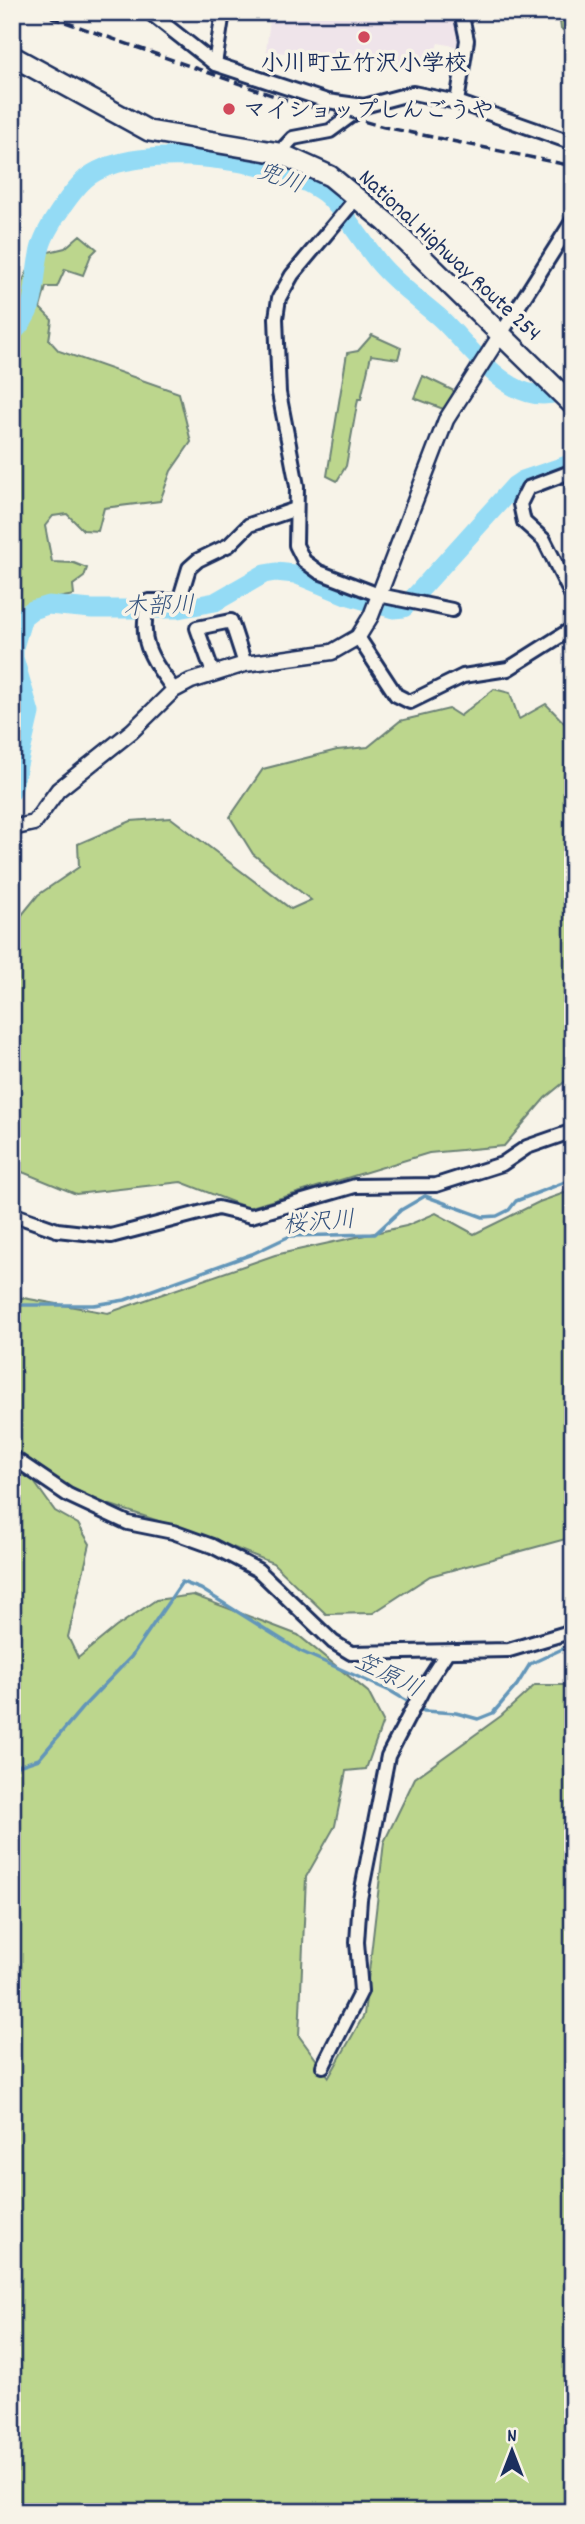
<svg xmlns="http://www.w3.org/2000/svg" width="585" height="2524" viewBox="0 0 585 2524" font-family="Dekko,'Klee One',sans-serif">
	<rect width="100%" height="100%" fill="#f7f3e8"/>
	<filter id="ink" filterUnits="userSpaceOnUse"><feTurbulence type="fractalNoise" baseFrequency=".0143" numOctaves="2"/><feDisplacementMap in="SourceGraphic" scale="14" xChannelSelector="R" yChannelSelector="G"/><feConvolveMatrix kernelMatrix="1 2 1 2 8 2 1 2 1" color-interpolation-filters="sRGB"/></filter>
	<g filter="url(#ink)">
		<polygon fill="#efe4ea" points="271,12 453,12 460,32 459,47 438,43 430,67 266,51"/>
		<g fill="#bcd68d" stroke="#6c8276" stroke-width="2">
			<polygon points="519,12 573,12 573,34 561,29 560,21"/>
			<polygon points="80,235 97,249 91,255 83,275 65,269 57,287 46,287 40,308 52,320 49,340 59,351 179,393 191,442 171,471 160,501 104,508 98,531 83,530 67,514 53,516 45,526 52,562 74,563 87,568 84,577 73,585 74,595 37,602 12,615 12,301 36,255 65,248"/>
			<polygon points="372,335 401,348 398,359 371,355 361,399 358,399 346,466 337,481 327,476 347,353 358,351"/>
			<polygon points="423,376 456,392 446,410 414,398"/>
			<polygon points="494,689 510,693 519,719 546,704 573,732 573,1075 545,1098 504,1146 429,1153 248,1208 181,1182 76,1194 20,1171 12,1171 12,927 38,895 79,867 78,844 131,821 171,818 291,909 311,900 253,854 230,817 263,769 337,750 368,747 400,721 449,709 460,716"/>
			<polygon points="573,1190 573,1537 430,1576 373,1613 326,1614 273,1563 207,1537 32,1479 55,1511 78,1524 90,1544 68,1637 78,1658 116,1627 156,1600 193,1595 298,1635 368,1692 383,1721 366,1769 346,1771 335,1826 306,1877 299,2036 329,2077 364,2015 384,1842 415,1778 501,1716 535,1685 573,1685 573,2512 12,2512 12,1296 108,1313 275,1255 406,1226 436,1213 474,1234 539,1202"/>
		</g>
		<g fill="none" stroke-linecap="round" stroke-linejoin="round">
			<g stroke="#6496b9" stroke-width="3.5">
				<polyline points="12,1305 94,1305 125,1300 252,1254 290,1236 375,1234 401,1210 425,1196 483,1217 497,1216 509,1210 516,1201 573,1179"/>
				<polyline points="12,1768 39,1759 82,1708 131,1657 182,1582 201,1589 300,1651 392,1692 424,1711 456,1713 478,1719 493,1713 517,1685 530,1664 573,1644"/>
				<polyline points="563,2411 573,2378"/>
			</g>
			<g stroke="#94dbf5" stroke-width="19">
				<path d="M12 334C42 305 31 281 41 246 46 228 74 187 89 176 138 141 277 158 324 193 340 205 365 246 380 264 397 284 419 300 439 317 474 349 517 420 573 386"/>
				<polyline points="12,791 30,713 14,658 14,647 23,617 32,610 48,605 92,609 178,609 215,602 264,574 276,572 295,574 346,595 393,609 404,608 514,486 523,480 573,463"/>
			</g>
			<g stroke="#1b2f5e" stroke-width="18">
				<g id="minor">
					<polyline points="149,12 215,64 327,101 364,106"/>
					<polyline points="215,64 223,12"/>
					<polyline points="457,102 467,40 461,12"/>
					<polyline points="279,153 293,138 330,131 364,106 413,93 457,102 573,143"/>
					<polyline points="358,196 292,275 279,298 276,318 279,393 297,486 296,545 304,561 319,572 379,595 452,610"/>
					<polyline points="501,334 573,220"/>
					<polyline points="573,471 528,488 520,504 524,522 544,540 573,598"/>
					<polyline points="358,637 396,695 410,702 463,676 508,669 573,628"/>
					<polyline points="213,673 197,628 231,621 245,664"/>
					<path d="M174 690C151 658 137 641 149 601H179L189 568 198 560 229 545 249 525 296 509"/>
					<polyline points="12,1214 57,1230 111,1236 218,1208 251,1216 355,1186 436,1185 502,1164 527,1147 573,1131"/>
					<polyline points="12,1457 68,1495 128,1523 173,1532 212,1546 258,1570 333,1642 351,1653 509,1650 573,1631"/>
					<polyline points="323,2066 361,1991 357,1942 360,1899 388,1756 423,1689 447,1652"/>
				</g>
			</g>
			<g stroke="#1b2f5e" stroke-width="19">
				<polyline id="tertiary" points="12,828 34,823 58,790 132,731 174,690 191,681 245,664 332,652 358,637 371,616 446,420 501,334"/>
			</g>
			<g stroke="#1b2f5e" stroke-width="24">
				<polyline id="trunk" points="12,56 149,131 279,153 330,176 386,222 573,405"/>
			</g>
			<use href="#minor" stroke="#f7f3e8" stroke-width="12"/>
			<use href="#tertiary" stroke="#f7f3e8" stroke-width="14"/>
			<use href="#trunk" stroke="#f7f3e8" stroke-width="19"/>
			<polyline stroke="#1b2f5e" stroke-width="3.5" stroke-dasharray="10 5" stroke-linecap="butt" points="37,12 280,98 384,127 573,166"/>
		</g>
	</g>
	<g fill="#d1495b" stroke="#f7f3e8" stroke-width="2.5">
		<circle cx="364" cy="37" r="7"/>
		<circle cx="229" cy="109" r="7"/>
	</g>
	<g text-anchor="middle" stroke-width="7" stroke-linejoin="round" paint-order="stroke">
		<g font-size="23" font-weight="bold" fill="#1b2f5e" stroke="#f7f3e8">
			<text x="364" y="70">小川町立竹沢小学校</text>
			<text x="243" y="117" text-anchor="start">マイショップしんごうや</text>
		</g>
		<g font-size="23" fill="#1b2f5e" stroke="#f7f3e8">
			<text transform="translate(451 254) rotate(43)" y="8">National Highway Route 254</text>
		</g>
		<g font-size="24" font-style="italic" fill="#33517c" stroke="#f7f3e8">
			<text transform="translate(281 177) rotate(20)" y="8">兜川</text>
			<text transform="translate(159 605) rotate(-2)" y="8">木部川</text>
			<text transform="translate(319 1221) rotate(-5)" y="8">桜沢川</text>
			<text transform="translate(389 1674) rotate(26)" y="8">笠原川</text>
		</g>
	</g>
	<rect width="585" height="2524" fill="none" stroke="#f7f3e8" stroke-width="42"/>
	<rect x="21" y="21" width="543" height="2482" fill="none" stroke="#1b2f5e" stroke-width="2.5" filter="url(#ink)"/>
	<g transform="translate(512 2451)" stroke="#f7f3e8" stroke-width="5" paint-order="stroke">
	<path d="M0-5L12 26L0 18L-12 26Z" fill="#1b2f5e"/>
	<text y="-10" font-size="19" font-weight="bold" text-anchor="middle" fill="#1b2f5e">N</text>
	</g>
</svg>
